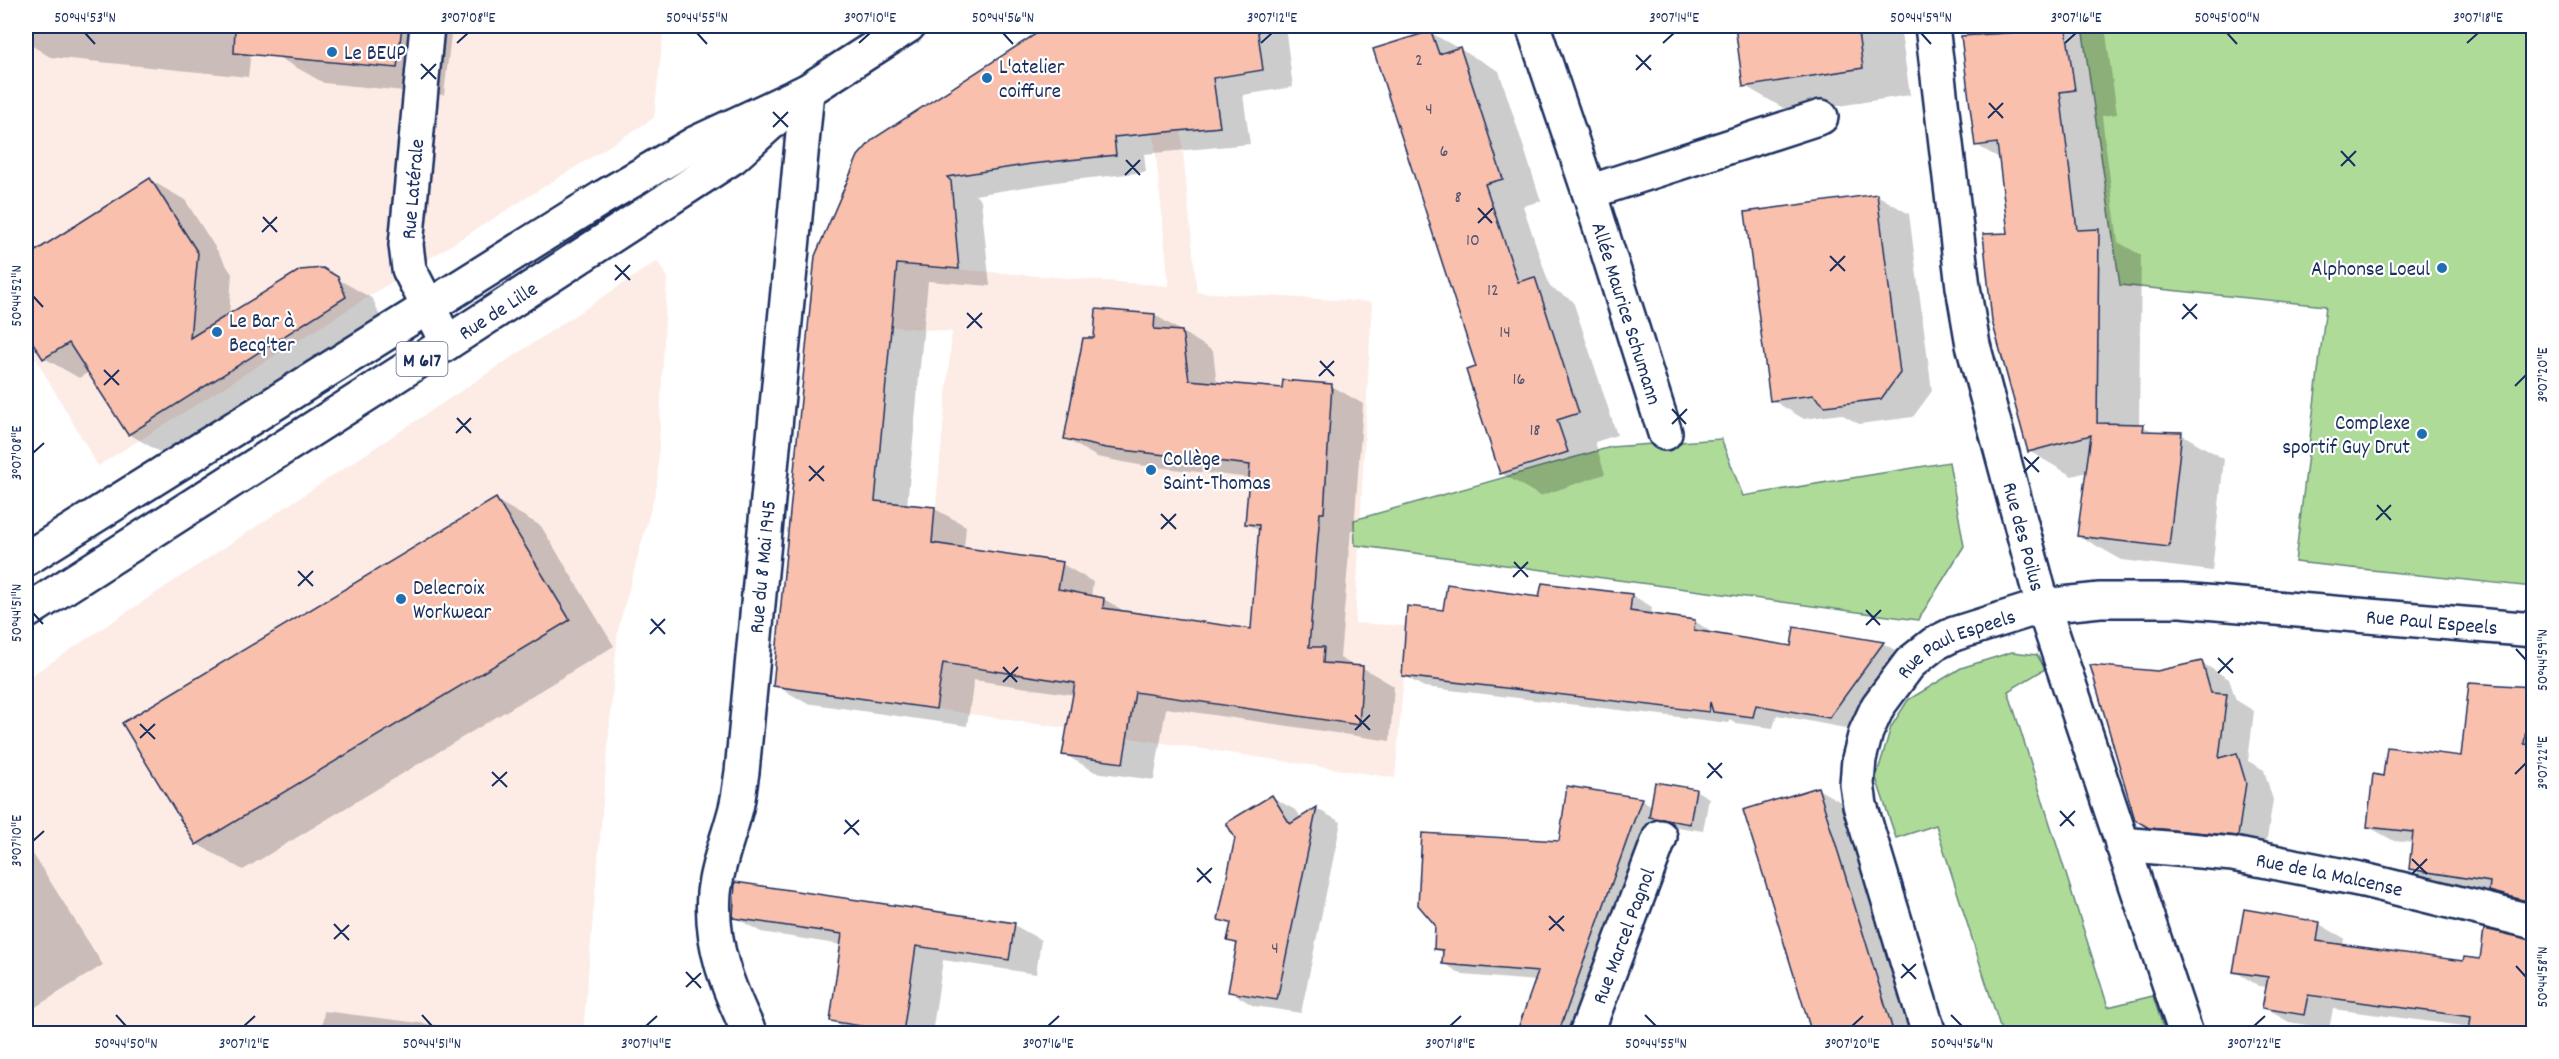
<svg xmlns="http://www.w3.org/2000/svg" width="2559" height="1059" viewBox="0 0 2559 1059" font-family="Dekko,sans-serif">
	<rect width="100%" height="100%" fill="#fff"/>
	<filter id="ink" filterUnits="userSpaceOnUse"><feTurbulence type="fractalNoise" baseFrequency=".0167" numOctaves="2"/><feDisplacementMap in="SourceGraphic" scale="12" xChannelSelector="R" yChannelSelector="G"/><feConvolveMatrix kernelMatrix="1 2 1 2 8 2 1 2 1" color-interpolation-filters="sRGB"/></filter>
	<g filter="url(#ink)">
		<g fill="#fdece6">
			<polygon points="26,26 664,26 654,118 98,466 26,342"/>
			<polygon points="1134,26 1163,26 1176,81 1197,292 1372,302 1355,623 1407,626 1401,675 1404,675 1395,778 917,706 952,332 809,319 814,258 1169,286 1149,85"/>
			<polygon points="657,261 667,277 657,486 618,630 583,1033 26,1034 26,679"/>
		</g>
		<g fill="#afdb99" stroke="#65857c" stroke-width="1.5">
			<polygon points="2082,26 2533,26 2533,587 2295,562 2326,306 2120,285"/>
			<polygon points="1721,439 1743,496 1949,462 1964,546 1918,620 1355,545 1354,520 1611,447"/>
			<polygon points="2012,652 2037,655 2045,669 2008,691 2108,1007 2153,996 2165,1033 2002,1033 1936,825 1896,838 1876,778 1891,727 1908,700 1961,668"/>
		</g>
		<g fill="#0003">
			<polygon points="26,26 254,26 248,77 50,57 26,42"/>
			<polygon points="279,26 452,26 444,95 324,83 276,56"/>
			<polygon points="1048,26 1285,26 1293,87 1243,95 1250,144 1144,154 1146,172 1063,181 975,195 981,200 990,286 928,281 907,506 935,509 966,526 964,549 1062,564 1093,582 1091,597 1104,599 1129,614 1252,631 1260,531 1246,523 1250,478 1139,465 1097,457 1066,439 1095,340 1155,315 1213,351 1217,384 1284,390 1284,381 1332,386 1363,404 1354,530 1351,530 1340,658 1354,666 1363,668 1394,686 1390,741 1166,708 1154,780 1095,772 1064,754 1075,695 974,680 967,726 806,703 775,685 874,140"/>
			<polygon points="1736,26 1900,26 1910,95 1792,113 1745,86"/>
			<polygon points="2010,26 2105,26 2117,114 2102,116 2118,242 2141,255 2139,425 2157,433 2181,434 2224,459 2212,571 2122,560 2079,536 2087,472 2072,476 2029,451 2010,234 2001,159 1976,145 2012,34"/>
			<polygon points="1431,33 1499,71 1541,201 1523,206 1550,287 1573,301 1617,435 1595,442 1605,474 1540,496 1501,473 1478,368"/>
			<polygon points="150,180 185,200 232,274 229,316 322,270 373,299 380,317 163,454 129,434 89,372 79,378 44,358 26,329 26,259"/>
			<polygon points="1877,195 1909,214 1932,391 1913,417 1859,424 1841,414 1804,419 1772,400"/>
			<polygon points="496,500 541,526 614,646 243,870 197,844"/>
			<polygon points="1632,595 1652,607 1651,615 1695,621 1715,635 1792,648 1796,628 1884,644 1904,655 1850,729 1777,715 1773,728 1735,723 1729,720 1729,723 1424,687 1404,676 1445,611 1540,599"/>
			<polygon points="2202,663 2229,679 2236,700 2254,711 2248,761 2264,770 2273,800 2265,851 2164,835 2136,819 2157,672"/>
			<polygon points="2470,684 2534,688 2534,910 2516,905 2492,892 2435,883 2410,868 2413,843 2394,841 2369,827 2385,777 2462,757"/>
			<polygon points="1818,789 1846,805 1916,1034 1814,1034"/>
			<polygon points="1695,790 1709,798 1703,831 1664,825 1657,821 1582,1034 1518,1034 1536,981 1463,975 1443,963 1444,953 1435,948 1560,843 1641,799 1652,806"/>
			<polygon points="1272,797 1297,811 1301,818 1317,809 1341,822 1301,1013 1254,1006 1229,991 1238,946 1228,940 1232,926 1220,919"/>
			<polygon points="26,843 103,965 26,1013"/>
			<polygon points="736,884 1014,925 1041,940 1036,974 943,960 932,1034 854,1034 831,1020 842,945 761,932 734,917"/>
			<polygon points="2319,924 2344,938 2343,946 2465,963 2482,961 2534,942 2534,1034 2477,1034 2470,1030 2471,1027 2333,1009 2329,1029 2289,1022 2264,1008 2267,987 2259,986 2234,971"/>
			<polygon points="324,1011 507,1034 321,1034"/>
		</g>
		<g fill="#f9c1ad" stroke="#1b2f5e" stroke-width="1.5">
			<polygon points="235,26 402,26 397,68 234,53"/>
			<polygon points="1048,26 1257,26 1263,70 1213,78 1220,127 1114,137 1116,155 1031,164 947,177 951,181 959,269 897,264 875,501 935,507 932,543 1063,562 1058,589 1104,598 1103,608 1251,629 1259,525 1245,524 1250,465 1106,448 1064,439 1083,338 1094,338 1096,309 1155,314 1154,329 1182,331 1189,380 1282,388 1283,380 1332,384 1324,513 1320,513 1309,647 1324,647 1323,663 1363,666 1359,725 1135,692 1123,763 1062,755 1075,683 943,663 936,709 773,686 815,256 858,156 873,139"/>
			<polygon points="1735,26 1857,26 1863,68 1743,87"/>
			<polygon points="2066,29 2075,90 2060,92 2077,230 2099,229 2097,423 2144,424 2143,431 2182,432 2169,547 2077,536 2091,435 2028,452 1992,321 1983,234 2008,233 1997,143 1975,146 1961,36"/>
			<polygon points="1431,31 1439,54 1460,47 1503,179 1485,184 1518,282 1535,277 1579,413 1557,420 1568,452 1500,474 1466,370 1476,367 1373,49"/>
			<polygon points="150,178 198,253 190,338 300,270 323,268 338,277 346,297 128,435 69,343 43,359 26,332 26,257"/>
			<polygon points="1877,194 1900,373 1881,399 1825,406 1813,395 1770,401 1745,212"/>
			<polygon points="496,498 570,620 196,845 122,723"/>
			<polygon points="1542,583 1632,594 1630,611 1695,620 1694,630 1791,646 1794,627 1884,642 1829,718 1756,705 1753,717 1713,712 1710,702 1709,712 1402,676 1407,606 1443,610 1447,584 1539,597"/>
			<polygon points="2202,661 2211,693 2227,694 2219,758 2237,753 2246,783 2238,836 2149,828 2135,820 2090,665 2157,671"/>
			<polygon points="2469,683 2532,687 2524,744 2534,745 2534,903 2489,891 2490,882 2409,869 2413,832 2367,827 2373,774 2383,776 2387,747 2461,756"/>
			<polygon points="1655,782 1696,789 1690,824 1649,817"/>
			<polygon points="1567,786 1642,798 1558,1034 1516,1034 1538,972 1442,964 1443,950 1434,949 1435,925 1418,905 1422,833 1559,841"/>
			<polygon points="1818,787 1880,988 1894,1034 1812,1034 1754,845 1743,810"/>
			<polygon points="1272,795 1290,824 1317,807 1277,1000 1228,992 1237,943 1227,941 1231,923 1218,920 1235,838 1226,823"/>
			<polygon points="735,882 1015,923 1009,960 916,946 903,1033 830,1021 842,934 733,918"/>
			<polygon points="2244,909 2320,922 2317,941 2463,961 2464,957 2480,959 2484,929 2534,940 2534,1026 2525,1025 2524,1034 2469,1031 2471,1017 2308,995 2304,1015 2262,1008 2268,977 2233,972"/>
		</g>
		<g fill="none" stroke-linecap="round" stroke-linejoin="round">
			<g stroke="#1b2f5e" stroke-width="38">
				<g id="minor">
					<polyline points="427,26 406,245 409,269 447,343"/>
					<path id="s1" d="M1533 26 1589 192 1665 433"/>
					<path id="s2" d="M1932 26 1963 287 1973 345 2043 606 2186 1034"/>
					<polyline points="1589,192 1821,117"/>
					<path id="s3" d="M2122 844 2233 854 2364 880 2534 922"/>
					<path id="s4" d="M750 1034C728 988 710 945 714 893 717 864 729 836 736 808 739 796 740 784 742 772L807 91"/>
					<path id="s5" d="M1586 1034 1660 837"/>
					<path id="s6" d="M1929 1034 1860 805 1857 784 1859 759 1866 732 1878 706 1910 663 1934 644 1954 634 2043 606 2100 600H2181L2534 630"/>
				</g>
			</g>
			<g stroke="#1b2f5e" stroke-width="38">
				<g id="major">
					<polyline points="26,559 602,198 696,143 807,91 908,26"/>
					<path id="s7" d="M26 612 447 343 733 157 785 110"/>
				</g>
			</g>
			<use href="#minor" stroke="#fff" stroke-width="33"/>
			<use href="#major" stroke="#fff" stroke-width="33"/>
		</g>
	</g>
	<path fill="none" stroke="#1b2f5e" stroke-width="2" d="M85 33 95 44M697 33 707 44M1003 33 1013 44M1921 33 1931 44M2227 33 2237 44M457 43 468 33M859 43 870 33M1261 43 1272 33M1663 43 1674 33M2065 43 2076 33M2467 43 2478 33M1636 55 1651 70M421 64 436 79M1636 70 1651 55M421 79 436 64M1989 103 2003 118M773 112 788 127M1988 118 2003 103M773 127 788 112M2341 151 2355 166M1126 160 1140 175M2341 166 2356 151M1125 175 1140 160M1478 208 1492 223M263 217 277 232M1478 223 1493 208M262 232 277 217M1830 256 1845 271M615 265 630 280M1830 271 1845 256M615 280 630 265M33 296 43 307M2183 304 2197 319M967 313 982 328M2182 319 2197 304M967 328 982 313M1320 361 1334 376M104 370 119 385M1319 376 1334 361M104 385 119 370M2515 386 2526 375M1672 409 1686 424M457 418 471 433M1672 424 1687 409M456 433 471 418M33 453 44 443M2024 457 2039 472M809 466 824 481M2024 472 2039 457M809 481 824 466M2377 505 2391 520M1161 514 1176 529M2376 520 2391 505M1161 529 1176 514M1514 562 1528 577M298 571 313 586M1513 577 1528 562M298 586 313 571M1866 610 1880 625M33 613 43 624M651 619 665 634M1866 625 1881 610M650 634 665 619M2516 649 2526 660M2218 658 2233 673M1003 667 1017 682M2218 673 2233 658M1003 682 1018 667M1355 715 1370 730M140 724 155 739M1355 730 1370 715M140 738 155 724M1708 763 1722 778M492 772 507 787M2515 774 2526 763M1707 778 1722 763M492 786 507 772M2060 811 2074 826M845 820 859 835M2060 826 2075 811M844 834 859 820M33 841 44 831M2412 859 2427 874M1197 868 1211 883M2412 874 2427 859M1197 882 1212 868M1549 916 1564 931M334 924 349 940M1549 930 1564 916M334 939 349 925M1902 964 1916 979M2516 966 2526 977M686 972 701 988M1901 978 1916 964M686 987 701 973M116 1015 126 1026M422 1015 432 1026M1645 1015 1656 1026M1951 1015 1962 1026M244 1026 255 1016M646 1026 657 1016M1048 1026 1059 1016M1450 1026 1461 1016M1852 1026 1863 1016M2254 1026 2265 1016"/>
	<g fill="#1f6fb2" stroke="#fff" stroke-width="2">
		<circle cx="332" cy="52" r="6"/>
		<circle cx="987" cy="78" r="6"/>
		<circle cx="2442" cy="268" r="6"/>
		<circle cx="217" cy="332" r="6"/>
		<circle cx="2422" cy="434" r="6"/>
		<circle cx="1151" cy="470" r="6"/>
		<circle cx="401" cy="599" r="6"/>
	</g>
	<g text-anchor="middle" stroke-width="4.5" stroke-linejoin="round" paint-order="stroke">
		<g font-size="18" fill="#525472">
			<text x="1419" y="65">2</text>
			<text x="1429" y="114">4</text>
			<text x="1444" y="156">6</text>
			<text x="1458" y="202">8</text>
			<text x="1473" y="245">10</text>
			<text x="1493" y="295">12</text>
			<text x="1505" y="337">14</text>
			<text x="1519" y="384">16</text>
			<text x="1535" y="435">18</text>
			<text x="1275" y="953">4</text>
		</g>
		<rect fill="#fff" stroke="#5f6d8e" stroke-width="1.5" x="396.5" y="342" width="51" height="34" rx="4.5"/>
		<g font-size="20" font-weight="bold" fill="#1b2f5e">
			<text x="422" y="366">M 617</text>
		</g>
		<g font-size="21" fill="#1b2f5e" stroke="#fff" text-anchor="start">
			<text x="344" y="59">Le BEUP</text>
			<text x="999" y="73">L'atelier<tspan x="999" dy="24">coiffure</tspan></text>
			<text x="2430" y="275" text-anchor="end">Alphonse Loeul</text>
			<text x="229" y="327">Le Bar à<tspan x="229" dy="24">Becq'ter</tspan></text>
			<text x="2410" y="429" text-anchor="end">Complexe<tspan x="2410" dy="24">sportif Guy Drut</tspan></text>
			<text x="1163" y="465">Collège<tspan x="1163" dy="24">Saint-Thomas</tspan></text>
			<text x="413" y="594">Delecroix<tspan x="413" dy="24">Workwear</tspan></text>
		</g>
		<g font-size="21" fill="#1b2f5e" stroke="#fff">
			<text transform="translate(412 189) rotate(-85)" y="7">Rue Latérale</text>
			<text dy="7" stroke="none"><textPath href="#s7" startOffset="560">Rue de Lille</textPath></text>
			<text dy="7" stroke="none"><textPath href="#s1" startOffset="302">Allée Maurice Schumann</textPath></text>
			<text dy="7" stroke="none"><textPath href="#s2" startOffset="520">Rue des Poilus</textPath></text>
			<text dy="7" stroke="none"><textPath href="#s4" startOffset="478">Rue du 8 Mai 1945</textPath></text>
			<text dy="7" stroke="none"><textPath href="#s6" startOffset="932">Rue Paul Espeels</textPath></text>
			<text dy="7" stroke="none"><textPath href="#s6" startOffset="446">Rue Paul Espeels</textPath></text>
			<text dy="7" stroke="none"><textPath href="#s3" startOffset="210">Rue de la Malcense</textPath></text>
			<text dy="7" stroke="none"><textPath href="#s5" startOffset="105">Rue Marcel Pagnol</textPath></text>
		</g>
	</g>
	<rect width="2559" height="1059" fill="none" stroke="#fff" stroke-width="66"/>
	<rect x="33" y="33" width="2493" height="993" fill="none" stroke="#1b2f5e" stroke-width="2"/>
	<g font-size="15" text-anchor="middle" fill="#1b2f5e">
		<text x="85" y="22">50°44'53"N</text>
		<text x="468" y="22">3°07'08"E</text>
		<text x="697" y="22">50°44'55"N</text>
		<text x="870" y="22">3°07'10"E</text>
		<text x="1003" y="22">50°44'56"N</text>
		<text x="1272" y="22">3°07'12"E</text>
		<text x="1674" y="22">3°07'14"E</text>
		<text x="1921" y="22">50°44'59"N</text>
		<text x="2076" y="22">3°07'16"E</text>
		<text x="2227" y="22">50°45'00"N</text>
		<text x="2478" y="22">3°07'18"E</text>
		<text transform="translate(16 296) rotate(-90)" y="5">50°44'52"N</text>
		<text transform="translate(2542 375) rotate(-90)" y="5">3°07'20"E</text>
		<text transform="translate(16 453) rotate(-90)" y="5">3°07'08"E</text>
		<text transform="translate(16 613) rotate(-90)" y="5">50°44'51"N</text>
		<text transform="translate(2542 660) rotate(-90)" y="5">50°44'59"N</text>
		<text transform="translate(2542 763) rotate(-90)" y="5">3°07'22"E</text>
		<text transform="translate(16 841) rotate(-90)" y="5">3°07'10"E</text>
		<text transform="translate(2542 977) rotate(-90)" y="5">50°44'58"N</text>
		<text x="126" y="1048">50°44'50"N</text>
		<text x="244" y="1048">3°07'12"E</text>
		<text x="432" y="1048">50°44'51"N</text>
		<text x="646" y="1048">3°07'14"E</text>
		<text x="1048" y="1048">3°07'16"E</text>
		<text x="1450" y="1048">3°07'18"E</text>
		<text x="1656" y="1048">50°44'55"N</text>
		<text x="1852" y="1048">3°07'20"E</text>
		<text x="1962" y="1048">50°44'56"N</text>
		<text x="2254" y="1048">3°07'22"E</text>
	</g>
</svg>
